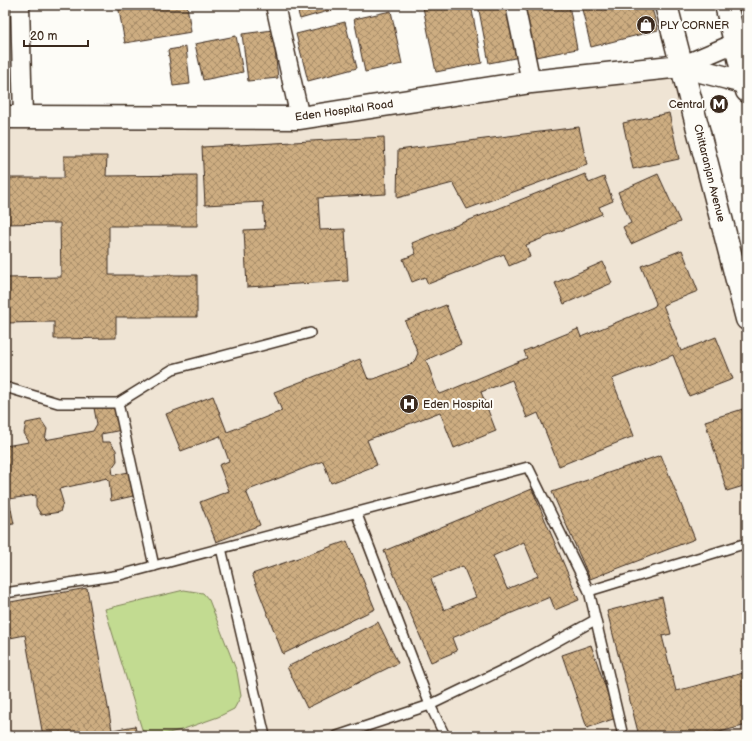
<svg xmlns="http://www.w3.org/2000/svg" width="752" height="741" viewBox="0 0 752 741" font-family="'Balsamiq Sans',sans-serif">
	<defs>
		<pattern id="building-cross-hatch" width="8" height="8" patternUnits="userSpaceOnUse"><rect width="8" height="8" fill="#cdad81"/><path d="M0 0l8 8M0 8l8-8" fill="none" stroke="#a88d69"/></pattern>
	</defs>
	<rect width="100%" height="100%" fill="#fdfcf7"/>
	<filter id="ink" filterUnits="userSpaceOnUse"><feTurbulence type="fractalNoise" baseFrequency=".025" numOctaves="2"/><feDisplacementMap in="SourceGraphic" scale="8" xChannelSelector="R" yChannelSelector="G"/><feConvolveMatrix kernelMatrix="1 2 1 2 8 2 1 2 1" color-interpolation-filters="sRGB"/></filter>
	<g filter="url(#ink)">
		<polygon fill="#efe4d4" points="672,69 747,347 747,736 5,736 5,117 332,120"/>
		<polygon fill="#c2db91" stroke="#7e8258" points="184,590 203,593 209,600 237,672 241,696 234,709 218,717 181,730 156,736 144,736 105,609"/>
		<g fill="url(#building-cross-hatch)" stroke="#3b2a1e" fill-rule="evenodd">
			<polygon points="118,5 187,5 191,32 125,43"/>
			<polygon points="296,5 349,5 300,19"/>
			<polygon points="432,5 471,5 482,63 436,72 423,7"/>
			<polygon points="478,5 510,5 520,57 489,63"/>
			<polygon points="520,5 569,5 577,49 530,58"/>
			<polygon points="581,5 651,5 658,30 591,47"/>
			<polygon points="391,11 402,64 365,72 354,19"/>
			<polygon points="345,22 357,68 308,81 296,34"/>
			<polygon points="273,30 278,78 248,81 242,34"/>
			<polygon points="236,36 243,72 203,80 195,44"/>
			<polygon points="186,47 190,84 173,86 168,50"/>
			<polygon points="669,113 679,159 633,169 623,123"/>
			<polygon points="579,127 587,165 467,209 453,183 397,198 398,150"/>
			<polygon points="384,137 386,194 318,198 320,230 345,229 348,281 247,287 244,230 265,229 263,202 205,205 202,147"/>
			<polygon points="64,156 107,156 106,176 197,175 197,226 109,226 109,275 197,275 197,317 116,317 116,338 54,339 54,322 5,323 5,278 61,277 60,223 5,224 5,178 64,178"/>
			<polygon points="585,174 589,183 604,177 613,201 599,207 602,214 526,245 530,257 509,266 504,254 428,284 425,277 412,282 403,259 416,254 412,243"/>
			<polygon points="658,174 680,222 631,244 623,227 631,223 618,192"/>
			<polygon points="682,250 698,291 663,305 681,351 716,337 733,379 689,396 673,355 612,379 634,436 559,466 538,413 527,418 512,380 481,392 496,431 454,448 440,412 367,440 377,465 331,483 323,461 246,491 260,525 216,542 200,502 229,491 219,465 229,461 220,436 181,451 166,414 213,396 227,432 282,411 274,392 360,359 367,377 369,379 374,379 410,365 415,360 418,353 405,321 446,305 461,344 426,360 437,390 439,394 443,393 527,358 524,351 578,329 581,337 651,308 655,306 656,303 641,266"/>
			<polygon points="603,262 612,283 564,304 555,283"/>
			<polygon points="117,404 122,430 101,434 102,442 110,442 116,450 117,461 112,468 113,475 129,472 133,496 111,501 109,480 107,478 59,489 63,502 60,512 41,515 36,506 36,495 9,499 14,524 5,525 9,548 5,549 5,446 29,442 24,433 26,423 41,420 47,429 45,440 93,431 97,424 94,408"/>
			<polygon points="746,408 747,485 727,491 705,421"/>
			<polygon points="661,455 695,539 590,579 552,492"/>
			<path d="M532 489 579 600 555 610 550 597 452 638 457 651 431 662 384 551ZM524 542 538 576 507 589 493 556ZM463 566 476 597 444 610 431 579Z"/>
			<polygon points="347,541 375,609 283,654 252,574"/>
			<polygon points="747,575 747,601 741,577"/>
			<polygon points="87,588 112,730 135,726 137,736 43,736 25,635 5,639 5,603"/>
			<polygon points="662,597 671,634 662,636 676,691 747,672 747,725 704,736 639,736 607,611"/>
			<polygon points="378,622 398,663 307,708 287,667"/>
			<polygon points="591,645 616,718 587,728 562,655"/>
		</g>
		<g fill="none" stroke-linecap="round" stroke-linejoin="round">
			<g stroke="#3b2a1e" stroke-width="12">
				<g id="lane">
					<polyline points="5,387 58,403 118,403 173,369 310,333"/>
					<polyline points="118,403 154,566"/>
					<polyline points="356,512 430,705 445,736"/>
					<polyline points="221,548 265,736"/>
					<polyline points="589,591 747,543"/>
					<polyline points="5,593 120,575 528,467 589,591 623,736"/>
					<polyline points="337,736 430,705 521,661 595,620"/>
				</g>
			</g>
			<g stroke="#3b2a1e" stroke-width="21">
				<g id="street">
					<polyline points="20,5 23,117"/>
					<polyline points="275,5 300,118"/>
					<polyline points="515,5 531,82"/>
					<polyline points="681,66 747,38"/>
				</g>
			</g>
			<g stroke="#3b2a1e" stroke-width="25">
				<polyline id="secondary" points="5,117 300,118 531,82 681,66 747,83"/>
			</g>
			<g stroke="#3b2a1e" stroke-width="25">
				<g id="primary">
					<polyline points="666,5 747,319"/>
					<polyline points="726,5 747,91"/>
				</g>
			</g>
			<use href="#lane" stroke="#fdfcf7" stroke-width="9"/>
			<use href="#street" stroke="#fdfcf7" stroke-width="18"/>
			<use href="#secondary" stroke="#fdfcf7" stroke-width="22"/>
			<use href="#primary" stroke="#fdfcf7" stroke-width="22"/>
		</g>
	</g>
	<defs>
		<g id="shop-disc" transform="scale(1)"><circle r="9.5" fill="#3b2a1e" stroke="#fdfcf7"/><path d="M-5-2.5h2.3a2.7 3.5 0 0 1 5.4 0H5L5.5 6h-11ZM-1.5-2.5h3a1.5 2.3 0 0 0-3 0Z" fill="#fff"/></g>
		<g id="metro-disc" transform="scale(1)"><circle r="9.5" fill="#3b2a1e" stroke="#fdfcf7"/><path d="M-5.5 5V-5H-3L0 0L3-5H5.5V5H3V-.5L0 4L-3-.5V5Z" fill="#fff"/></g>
		<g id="hospital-disc" transform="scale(1)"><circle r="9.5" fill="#3b2a1e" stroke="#fdfcf7"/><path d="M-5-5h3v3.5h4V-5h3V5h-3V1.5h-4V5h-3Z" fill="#fff"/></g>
	</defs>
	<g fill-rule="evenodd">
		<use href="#shop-disc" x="646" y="25"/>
		<use href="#metro-disc" x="719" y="104"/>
		<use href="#hospital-disc" x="409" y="404"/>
	</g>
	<g text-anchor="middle" stroke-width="4" stroke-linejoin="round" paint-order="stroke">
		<g font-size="11" fill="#3b2a1e" stroke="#fdfcf7" text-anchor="start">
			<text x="660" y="29">PLY CORNER</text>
			<text x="705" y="108" text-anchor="end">Central</text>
			<text x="423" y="408">Eden Hospital</text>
		</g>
		<g font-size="11" fill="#3b2a1e" stroke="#fdfcf7">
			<text transform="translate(344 110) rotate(-8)" y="4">Eden Hospital Road</text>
			<text transform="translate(710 173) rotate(76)" y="4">Chittaranjan Avenue</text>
		</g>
	</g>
	<rect width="752" height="741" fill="none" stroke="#fdfcf7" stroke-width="20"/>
	<rect x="10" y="10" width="732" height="721" fill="none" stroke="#3b2a1e" stroke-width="1.5" filter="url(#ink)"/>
	<path d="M24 40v6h64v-6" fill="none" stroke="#3b2a1e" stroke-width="2"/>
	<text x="30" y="40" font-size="12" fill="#3b2a1e" stroke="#fdfcf7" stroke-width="3" paint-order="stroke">20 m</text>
</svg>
